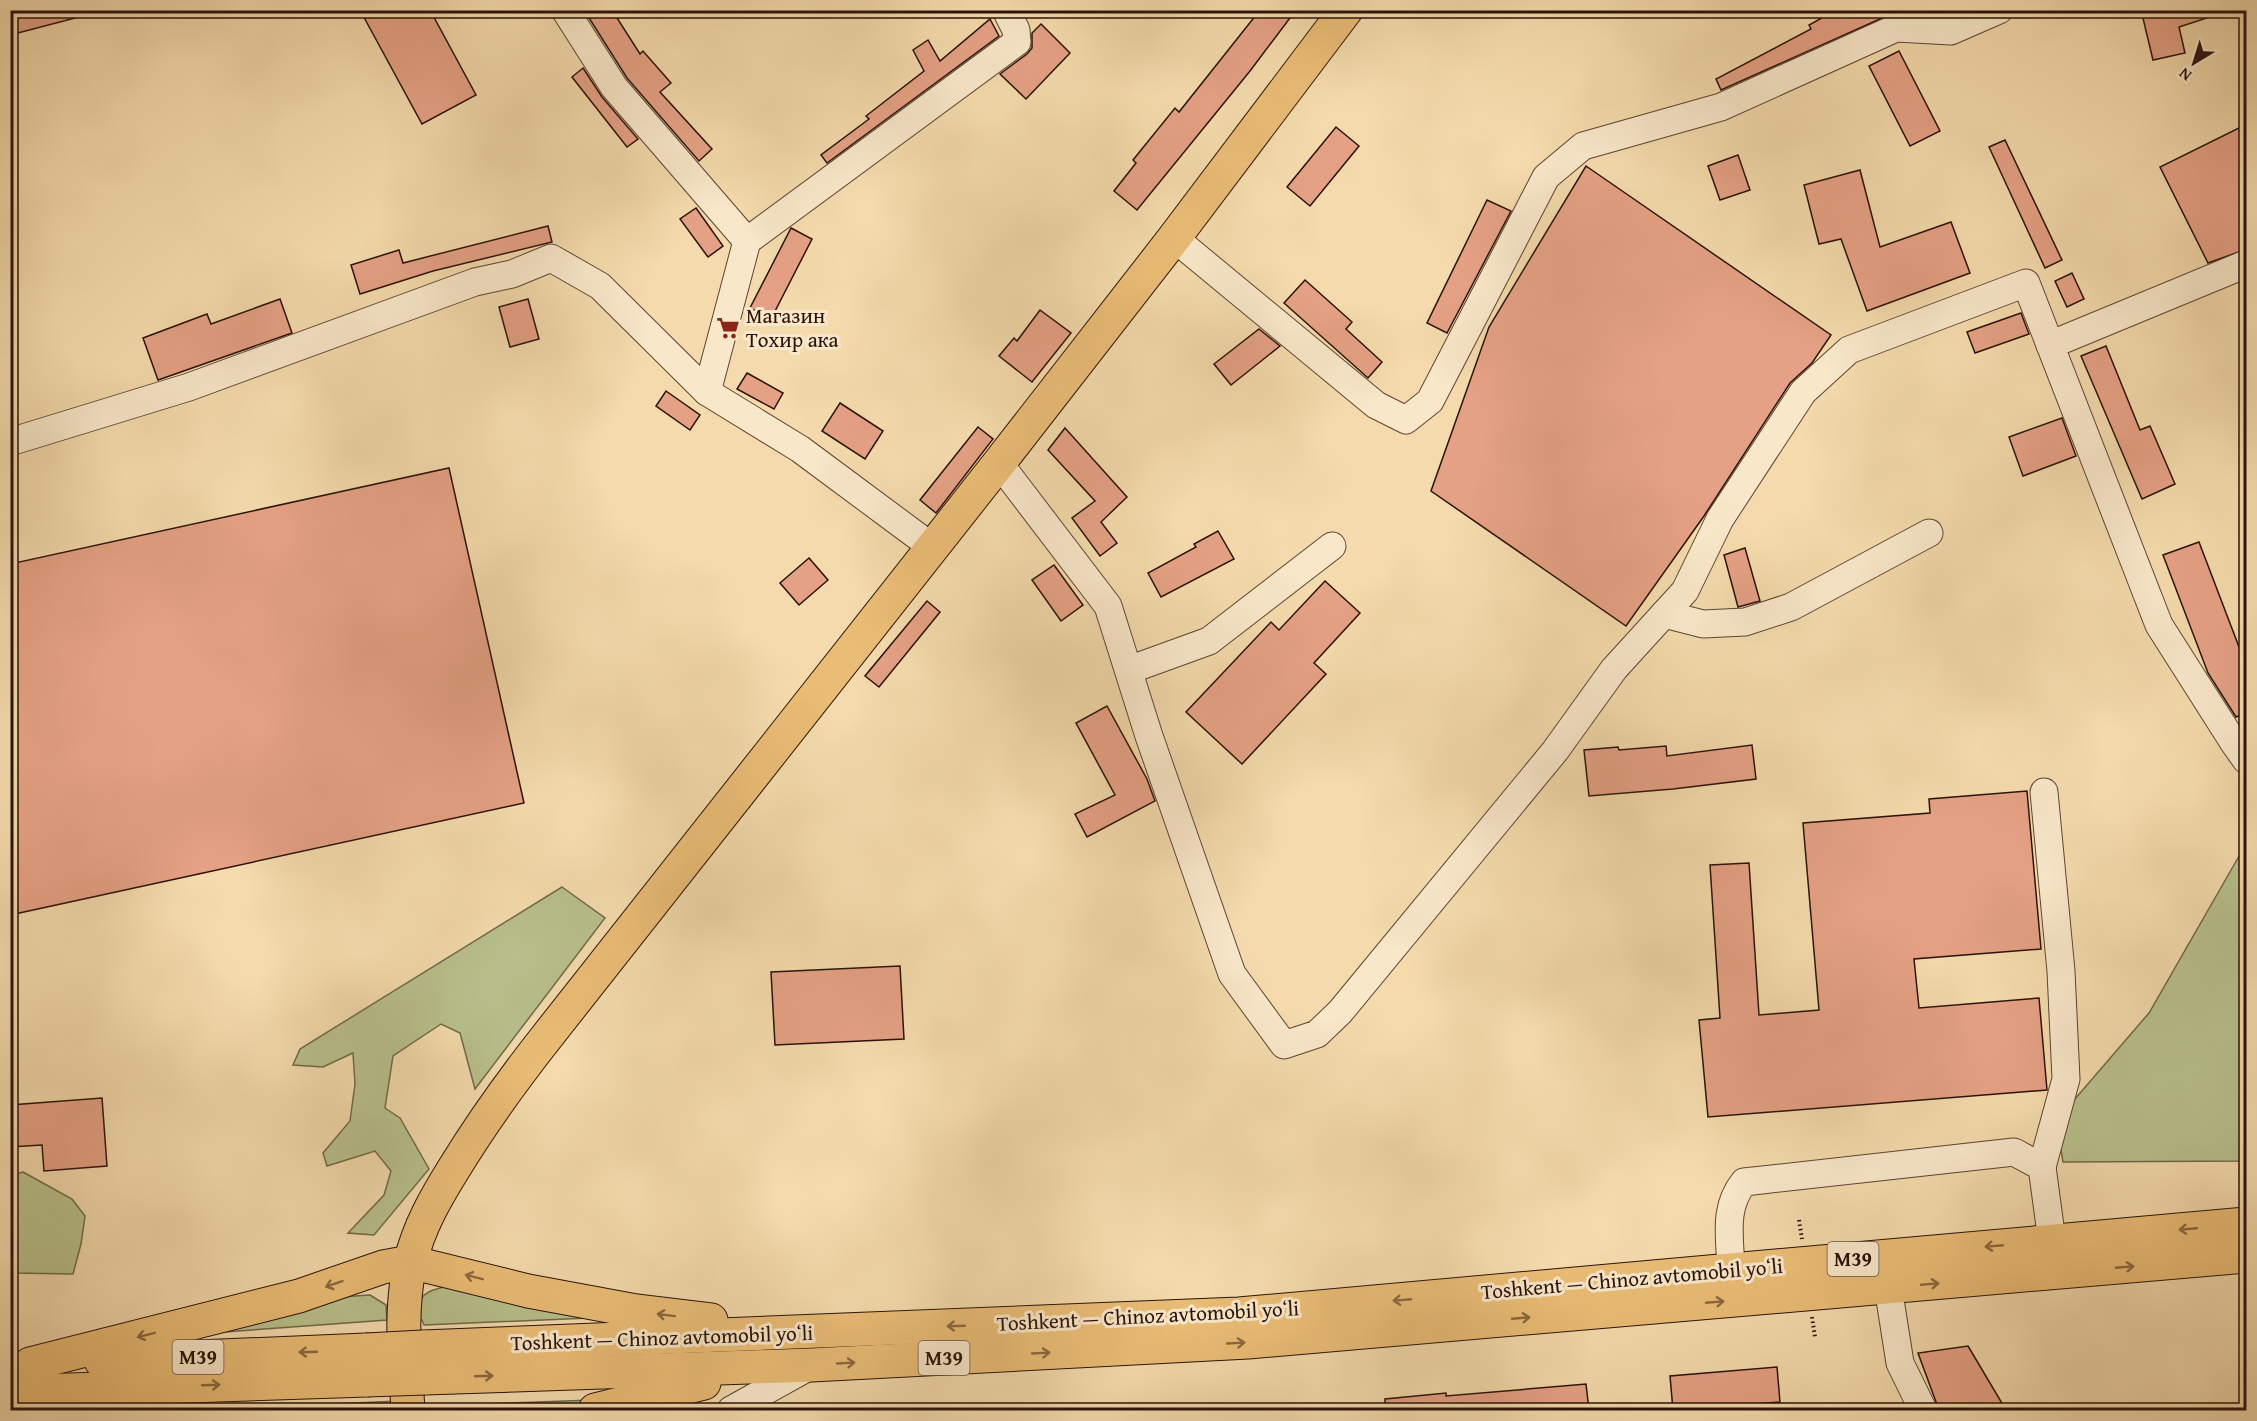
<svg xmlns="http://www.w3.org/2000/svg" width="2257" height="1421" viewBox="0 0 2257 1421" font-family="'Gentium Book Plus',serif">
	<rect width="100%" height="100%" fill="#f4daac"/>
	<filter id="stains"><feTurbulence type="fractalNoise" baseFrequency=".00333" numOctaves="4"/><feColorMatrix values="0 0 0 0 .2 0 0 0 0 .09 0 0 0 0 .02 0 0 0 .5 -.17"/></filter>
	<radialGradient id="worn" r=".72"><stop offset=".6" stop-color="#630" stop-opacity="0"/><stop offset="1" stop-color="#630" stop-opacity=".3"/></radialGradient>
	<g fill="#b8c08c" stroke="#71694a" stroke-width="1.5">
		<polygon points="2246,844 2246,1161 2063,1162 2056,1121 2149,1013"/>
		<polygon points="562,887 605,918 475,1089 460,1033 441,1024 393,1056 385,1108 400,1118 429,1169 374,1235 348,1233 384,1195 391,1171 375,1151 327,1166 323,1153 350,1121 355,1084 353,1053 323,1067 293,1065 300,1049"/>
		<polygon points="23,1172 72,1199 85,1216 81,1244 73,1274 11,1273 11,1175"/>
		<path d="M448 1286 590 1318 424 1325 422 1320H416C418 1295 424 1291 448 1286Z"/>
		<polygon points="370,1295 386,1305 387,1320 184,1335 340,1297"/>
		<polygon points="622,1399 575,1410 425,1410 425,1406"/>
		<polygon points="398,1401 399,1410 200,1410"/>
	</g>
	<g fill="#e5a185" stroke="#2a1209" stroke-width="1.5">
		<polygon points="40,10 82,10 83,16 10,35 10,18"/>
		<polygon points="360,10 430,10 476,95 422,124"/>
		<polygon points="584,10 612,10 640,54 643,51 671,83 660,92 712,149 699,161 627,78"/>
		<polygon points="1260,10 1296,10 1250,71 1137,210 1114,191 1136,163 1133,160 1175,108 1179,112"/>
		<polygon points="1836,10 1900,10 1721,90 1716,79 1811,29 1809,25"/>
		<polygon points="2141,10 2218,10 2219,14 2179,27 2185,53 2153,60"/>
		<polygon points="990,19 999,36 827,163 821,155 869,119 866,116 924,71 913,50 928,40 940,61"/>
		<polygon points="1041,24 1070,53 1026,99 1000,74 1027,54 1032,48 1032,33"/>
		<polygon points="1899,51 1940,131 1910,146 1869,66"/>
		<polygon points="583,68 602,97 638,139 627,147 572,77"/>
		<polygon points="2247,124 2247,249 2208,263 2160,167"/>
		<polygon points="1336,127 1359,146 1310,206 1287,187"/>
		<polygon points="2005,140 2062,260 2045,268 1989,147"/>
		<polygon points="1738,155 1750,190 1720,200 1708,166"/>
		<polygon points="1586,166 1831,335 1812,363 1790,383 1704,516 1626,626 1431,491 1489,327"/>
		<polygon points="1860,170 1880,247 1951,222 1970,273 1867,311 1841,239 1819,244 1804,185"/>
		<polygon points="1487,200 1511,211 1447,333 1427,323"/>
		<polygon points="696,208 723,246 708,257 680,219"/>
		<polygon points="548,226 552,242 433,271 360,294 351,265 399,250 403,263"/>
		<polygon points="791,228 812,239 771,319 750,308"/>
		<polygon points="2072,273 2084,299 2067,307 2055,281"/>
		<polygon points="1305,280 1352,322 1346,329 1382,362 1368,378 1284,303"/>
		<polygon points="280,299 292,333 158,380 143,338 207,314 211,324"/>
		<polygon points="528,299 539,339 510,347 499,307"/>
		<polygon points="1040,310 1071,333 1032,382 999,356 1014,338 1017,341"/>
		<polygon points="2021,313 2029,334 1975,353 1967,332"/>
		<polygon points="1259,329 1280,346 1231,385 1214,364"/>
		<polygon points="2106,346 2140,430 2150,426 2175,484 2142,499 2081,356"/>
		<polygon points="747,373 783,393 774,409 737,389"/>
		<polygon points="666,391 700,415 690,430 656,406"/>
		<polygon points="840,403 883,431 865,459 822,431"/>
		<polygon points="2062,418 2076,456 2023,476 2009,437"/>
		<polygon points="978,427 993,439 936,513 920,500"/>
		<polygon points="1065,428 1127,497 1101,522 1117,543 1100,556 1072,518 1095,501 1048,450"/>
		<polygon points="449,468 524,803 10,915 10,564"/>
		<polygon points="1218,531 1234,559 1161,597 1148,573 1196,547 1194,544"/>
		<polygon points="2199,542 2247,668 2247,713 2236,717 2208,673 2163,555"/>
		<polygon points="1745,548 1760,601 1738,607 1724,555"/>
		<polygon points="809,558 828,580 799,605 780,583"/>
		<polygon points="1054,565 1083,605 1061,621 1032,580"/>
		<polygon points="1325,581 1360,613 1314,663 1326,674 1242,764 1186,712 1271,622 1279,630"/>
		<polygon points="927,601 940,612 879,687 865,676"/>
		<polygon points="1107,706 1147,779 1155,801 1087,837 1075,814 1115,795 1076,723"/>
		<polygon points="1752,745 1756,779 1673,789 1589,796 1584,750 1618,747 1619,750 1666,746 1667,756"/>
		<polygon points="2027,791 2041,949 1914,959 1919,1008 2039,998 2047,1090 1708,1117 1699,1020 1720,1018 1710,865 1749,863 1759,1015 1819,1010 1803,823 1930,813 1929,799"/>
		<polygon points="900,966 904,1039 775,1045 771,972"/>
		<polygon points="102,1098 107,1166 44,1171 42,1145 10,1147 10,1105"/>
		<polygon points="1968,1346 2006,1410 1939,1410 1918,1353"/>
		<polygon points="1777,1367 1780,1402 1673,1410 1670,1376"/>
		<polygon points="1586,1384 1589,1410 1385,1410 1385,1399 1446,1393 1446,1396"/>
	</g>
	<g fill="none" stroke-linecap="round" stroke-linejoin="round">
		<g stroke="#5c4432" stroke-width="29">
			<g id="minor">
				<polyline points="565,10 614,87 747,241 707,392"/>
				<polyline points="1174,238 1376,405 1406,420 1430,401 1546,177 1583,146 1721,107 1896,28 1951,31 1999,10"/>
				<polyline points="747,241 1017,42 1016,30 1006,10"/>
				<polyline points="2050,345 2246,264"/>
				<polyline points="10,442 189,387 475,282 512,274 551,258 600,286 707,392 800,449 932,547"/>
				<polyline points="999,463 1108,606 1149,736 1232,974 1284,1045 1317,1034 1340,1012 1555,751 1614,669 1685,591 1720,519 1803,392 1849,350 2026,283 2159,625 2234,743 2246,760"/>
				<polyline points="1664,614 1703,624 1745,622 1791,607 1929,533"/>
				<polyline points="1129,670 1209,641 1332,546"/>
				<polyline points="2042,1167 2066,1079 2061,971 2044,792"/>
				<path d="M1731 1269C1730 1237 1723 1208 1744 1182L2014 1152 2042 1167 2052 1241"/>
				<polyline points="1888,1287 1900,1363 1923,1410"/>
				<polyline points="731,1410 812,1365"/>
			</g>
		</g>
		<g stroke="#2a1209" stroke-width="35">
			<path id="major" d="M408 1410C405 1360 399 1310 411 1260 419 1227 435 1199 453 1170 481 1124 512 1081 545 1039L999 463 1174 238 1346 10"/>
		</g>
		<g stroke="#2a1209" stroke-width="35">
			<g id="highway">
				<polyline points="423,1347 1239,1314 2246,1224"/>
				<polyline points="101,1361 366,1350"/>
				<polyline points="30,1364 299,1296 383,1267 410,1262 528,1291 636,1311 711,1320"/>
				<polyline points="425,1378 812,1365 1248,1342 2246,1256"/>
				<polyline points="10,1392 367,1380"/>
				<polyline points="595,1410 704,1383"/>
			</g>
		</g>
		<g stroke="#2a1209" stroke-width="4" stroke-dasharray="1.5 3" stroke-linecap="butt">
			<polyline points="1799,1220 1802,1239"/>
			<polyline points="1812,1317 1815,1337"/>
		</g>
		<use href="#minor" stroke="#f8e7c9" stroke-width="27"/>
		<use href="#major" stroke="#eabd76" stroke-width="33"/>
		<use href="#highway" stroke="#eabd76" stroke-width="33"/>
		<g stroke="#2a1209" stroke-width="35" stroke-linecap="butt">
			<g id="highway-bridge">
				<polyline points="366,1350 423,1347"/>
				<polyline points="367,1380 425,1378"/>
			</g>
		</g>
		<use href="#highway-bridge" stroke="#eabd76" stroke-width="33"/>
	</g>
	<defs><path id="oneway-shaft" d="M-6 0H5M1.5-3L5.5 0L1.5 3" fill="none" stroke-width="1.6" stroke-linecap="round" stroke-linejoin="round" transform="scale(1.5)"/></defs>
	<g stroke="#8a6840">
		<use href="#oneway-shaft" transform="translate(2188 1229) rotate(175)"/>
		<use href="#oneway-shaft" transform="translate(1994 1246) rotate(175)"/>
		<use href="#oneway-shaft" transform="translate(2125 1267) rotate(-5)"/>
		<use href="#oneway-shaft" transform="translate(474 1277) rotate(-166)"/>
		<use href="#oneway-shaft" transform="translate(334 1284) rotate(161)"/>
		<use href="#oneway-shaft" transform="translate(1930 1284) rotate(-5)"/>
		<use href="#oneway-shaft" transform="translate(1402 1300) rotate(175)"/>
		<use href="#oneway-shaft" transform="translate(1715 1302) rotate(-5)"/>
		<use href="#oneway-shaft" transform="translate(666 1315) rotate(-173)"/>
		<use href="#oneway-shaft" transform="translate(1521 1318) rotate(-5)"/>
		<use href="#oneway-shaft" transform="translate(956 1326) rotate(178)"/>
		<use href="#oneway-shaft" transform="translate(146 1335) rotate(166)"/>
		<use href="#oneway-shaft" transform="translate(1236 1343) rotate(-3)"/>
		<use href="#oneway-shaft" transform="translate(308 1352) rotate(178)"/>
		<use href="#oneway-shaft" transform="translate(1041 1353) rotate(-3)"/>
		<use href="#oneway-shaft" transform="translate(846 1363) rotate(-3)"/>
		<use href="#oneway-shaft" transform="translate(484 1376) rotate(-2)"/>
		<use href="#oneway-shaft" transform="translate(211 1385) rotate(-2)"/>
	</g>
	<defs>
		<g id="supermarket-bare" transform="scale(1.8)"><path d="M-6-5.5h2.5l.6 2H6L4.5 2H-2.5L-4.4-4H-6ZM-1.5 3.2a1.3 1.3 0 1 0 .1 0ZM3 3.2a1.3 1.3 0 1 0 .1 0Z" fill="#8f2418" stroke="#f8e7c9" stroke-width="2.5" paint-order="stroke"/></g>
	</defs>
	<g fill-rule="evenodd">
		<use href="#supermarket-bare" x="728" y="328"/>
	</g>
	<g text-anchor="middle" stroke-width="6" stroke-linejoin="round" paint-order="stroke">
		<g fill="#f8e7c9" stroke="#685243" stroke-width="1.5">
			<rect x="1827.5" y="1242" width="51" height="34" rx="4.5"/>
			<rect x="172.5" y="1340" width="51" height="34" rx="4.5"/>
			<rect x="918.5" y="1341" width="51" height="34" rx="4.5"/>
		</g>
		<g font-size="20" font-weight="bold" fill="#2a1209">
			<text x="1853" y="1266">M39</text>
			<text x="198" y="1364">M39</text>
			<text x="944" y="1365">M39</text>
		</g>
		<g font-size="21" fill="#2a1209" stroke="#f8e7c9" text-anchor="start">
			<text x="746" y="323">Магазин<tspan x="746" dy="24">Тохир ака</tspan></text>
		</g>
		<g font-size="21" fill="#2a1209" stroke="#f8e7c9">
			<text transform="translate(1632 1279) rotate(-5)" y="7">Toshkent — Chinoz avtomobil yoʻli</text>
			<text transform="translate(1148 1316) rotate(-3)" y="7">Toshkent — Chinoz avtomobil yoʻli</text>
			<text transform="translate(662 1338) rotate(-2)" y="7">Toshkent — Chinoz avtomobil yoʻli</text>
		</g>
	</g>
	<rect width="2257" height="1421" fill="none" stroke="#f4daac" stroke-width="36"/>
	<rect x="12" y="12" width="2233" height="1397" fill="none" stroke="#2a1209" stroke-width="3"/>
	<rect x="18" y="18" width="2221" height="1385" fill="none" stroke="#2a1209" stroke-width="1.5"/>
	<g transform="translate(2194 63) rotate(218)" stroke="#f8e7c9" stroke-width="4.5" paint-order="stroke">
	<path d="M0-4.5L10 22L0 15L-10 22Z" fill="#2a1209"/>
	<text y="-9" font-size="16" font-weight="bold" text-anchor="middle" fill="#2a1209">N</text>
	</g>
	<rect width="100%" height="100%" filter="url(#stains)"/>
	<rect width="100%" height="100%" fill="url(#worn)"/>
</svg>
